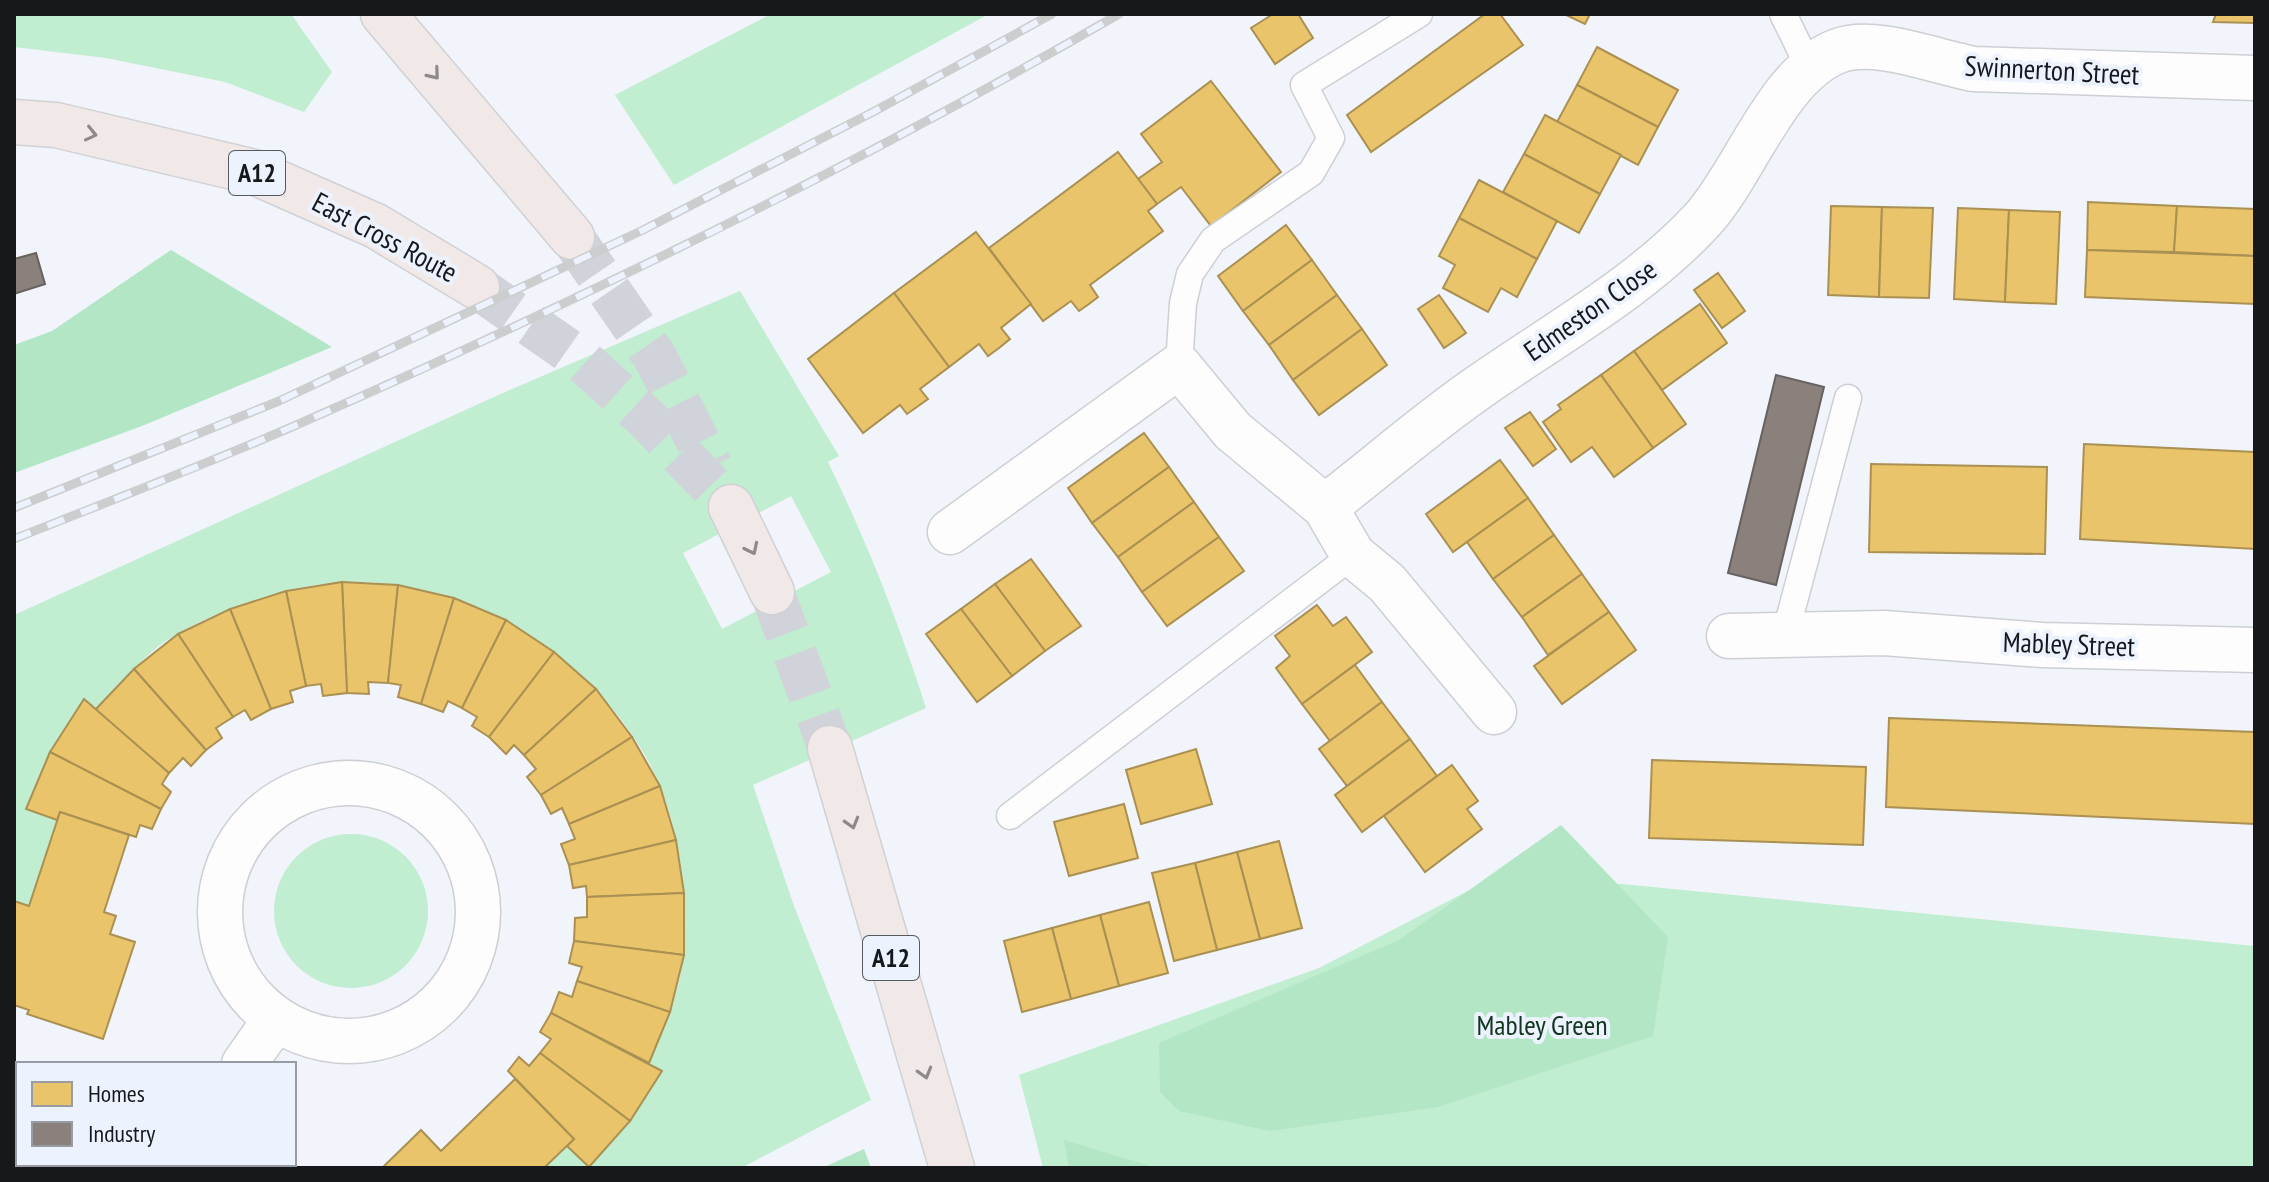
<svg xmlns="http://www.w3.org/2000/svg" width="2269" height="1182" viewBox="0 0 2269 1182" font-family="'PT Sans Narrow',sans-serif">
	<rect width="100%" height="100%" fill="#f1f4fa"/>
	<g fill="#c1edd0" fill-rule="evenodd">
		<polygon points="14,14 291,14 332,72 304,112 225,82 106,58 14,47"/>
		<polygon points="771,14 989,14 674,185 615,95"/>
		<path d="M740 291 839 456 828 462C867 542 899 623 926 708L753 785 794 906 871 1100 741 1168H544L567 1146 590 1167 629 1121 661 1071 649 1063C664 1028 680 992 684 953 688 899 681 837 660 786 612 668 469 575 342 582 286 586 229 606 180 632 147 650 121 683 95 710L83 700 50 752 26 809 57 820 29 906 14 901V615L505 392ZM791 496 831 572 722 629 683 553Z"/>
		<circle cx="351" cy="911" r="77"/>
		<polygon points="1489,880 1622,884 2255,946 2255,1168 1043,1168 1019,1075 1319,968"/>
	</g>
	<g fill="#b3e6c5">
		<polygon points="171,250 332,347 142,426 14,473 14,345 52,331"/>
		<polygon points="1561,825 1668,937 1653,1036 1438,1107 1270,1131 1179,1111 1160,1092 1159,1043 1399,940"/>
		<polygon points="1064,1140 1157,1168 1069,1168"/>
		<polygon points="864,1149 871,1168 822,1168"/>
	</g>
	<g fill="#e9c46a" stroke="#aa9052" stroke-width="2">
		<polygon points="1273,14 1298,14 1313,38 1275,64 1251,28"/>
		<polygon points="1485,14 1500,14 1523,45 1371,152 1347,115"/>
		<polygon points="1564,14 1590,14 1585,24"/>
		<polygon points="2216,14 2255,14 2255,23 2213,22"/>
		<polygon points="1597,47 1678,90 1658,127 1577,85"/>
		<polygon points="1211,81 1281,172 1211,226 1181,187 1157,204 1138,179 1162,162 1141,134"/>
		<polygon points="1577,85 1658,127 1638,165 1557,122"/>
		<polygon points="1545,115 1621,155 1600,194 1524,154"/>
		<polygon points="1118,152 1157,204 1148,211 1163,231 1090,285 1098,297 1089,304 1079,311 1071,301 1043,321 989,248"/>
		<polygon points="1524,154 1600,194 1579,233 1503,192"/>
		<polygon points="1479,180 1557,221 1537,259 1459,218"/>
		<polygon points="2088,202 2177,206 2174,252 2087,250"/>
		<polygon points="1831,206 1882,207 1879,297 1828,295"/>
		<polygon points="2177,206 2255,209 2255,256 2174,252"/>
		<polygon points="1882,207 1933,208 1929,298 1879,297"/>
		<polygon points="1958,208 2009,210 2005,302 1954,299"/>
		<polygon points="2009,210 2060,212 2056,304 2005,302"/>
		<polygon points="1459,218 1537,259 1517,297 1501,288 1488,312 1443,288 1455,265 1439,256"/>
		<polygon points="1286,225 1312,260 1243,311 1218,276"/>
		<polygon points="976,232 1031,304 1001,328 1010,339 999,348 988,356 979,344 949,367 894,293"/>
		<polygon points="2087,250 2255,256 2255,304 2085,297"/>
		<polygon points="1312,260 1337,295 1269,345 1243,311"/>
		<polygon points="1718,273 1745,311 1722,328 1694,290"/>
		<polygon points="894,293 949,367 920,389 928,399 907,414 900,405 863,433 808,359"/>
		<polygon points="1337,295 1362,329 1293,380 1269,345"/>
		<polygon points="1439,295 1466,333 1444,348 1418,309"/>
		<polygon points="1700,304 1727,343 1662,390 1634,351"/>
		<polygon points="1362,329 1387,365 1319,415 1293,380"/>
		<polygon points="1634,351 1686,424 1653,448 1601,375"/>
		<polygon points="1601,375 1653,448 1614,477 1592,447 1571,462 1543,422 1561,409 1558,405"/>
		<polygon points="1530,412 1556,449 1533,466 1505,428"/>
		<polygon points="1144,433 1169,467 1092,523 1068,488"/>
		<polygon points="2084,444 2255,452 2255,549 2080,539"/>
		<polygon points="1500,460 1528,498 1453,552 1426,514"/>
		<polygon points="1871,464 2047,467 2045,554 1869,552"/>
		<polygon points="1169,467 1194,502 1118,557 1092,523"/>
		<polygon points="1528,498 1554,535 1493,579 1467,542"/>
		<polygon points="1194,502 1219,537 1142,592 1118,557"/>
		<polygon points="1554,535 1582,574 1522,617 1493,579"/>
		<polygon points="1219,537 1244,571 1167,626 1142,592"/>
		<polygon points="1031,559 1081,626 1045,651 995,584"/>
		<polygon points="1582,574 1609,612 1548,655 1522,617"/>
		<polygon points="342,582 398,585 388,683 368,682 369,694 347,693"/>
		<polygon points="342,582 347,693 323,696 321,684 306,686 286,591"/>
		<polygon points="995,584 1045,651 1012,676 961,609"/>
		<polygon points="398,585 454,598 421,704 398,697 401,685 388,683"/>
		<polygon points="286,591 306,686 290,691 293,702 271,709 230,609"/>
		<polygon points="454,598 506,620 462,708 448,701 443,712 421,704"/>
		<polygon points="1317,605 1333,626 1346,617 1372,652 1302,704 1276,668 1290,656 1275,636"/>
		<polygon points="230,609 271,709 251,720 245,710 233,717 178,634"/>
		<polygon points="961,609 1012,676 977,702 926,634"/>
		<polygon points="1609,612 1636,650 1562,704 1534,666"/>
		<polygon points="506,620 554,652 489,737 472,726 477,717 462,708"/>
		<polygon points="178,634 233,717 216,728 222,738 206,750 134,669"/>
		<polygon points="554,652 596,689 524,755 514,745 506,754 489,737"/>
		<polygon points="1355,665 1382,702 1330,741 1302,704"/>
		<polygon points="134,669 206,750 191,766 183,758 169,773 95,710"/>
		<polygon points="596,689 632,737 541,795 527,777 536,769 524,755"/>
		<polygon points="84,699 169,773 162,784 171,792 161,809 50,752"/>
		<polygon points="1382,702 1410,739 1347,786 1319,749"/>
		<polygon points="1889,718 2255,732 2255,824 1886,807"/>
		<polygon points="632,737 660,786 569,824 562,808 551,814 541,795"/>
		<polygon points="1410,739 1437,776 1362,832 1335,795"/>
		<polygon points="1196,749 1212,804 1141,824 1126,770"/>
		<polygon points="50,752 161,809 152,829 140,825 136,837 60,812 57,820 26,809"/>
		<polygon points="1652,760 1866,767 1863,845 1649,838"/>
		<polygon points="1452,765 1478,801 1467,809 1482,829 1425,872 1384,816"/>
		<polygon points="660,786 676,840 569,865 561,844 575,839 569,824"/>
		<polygon points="1124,804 1138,858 1069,876 1054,822"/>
		<polygon points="60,812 129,835 104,912 116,916 110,934 135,942 103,1039 27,1014 29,1010 14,1005 14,901 29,906"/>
		<polygon points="676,840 684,893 587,897 586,886 573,888 569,865"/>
		<polygon points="1279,841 1302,928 1260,939 1237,852"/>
		<polygon points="1237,852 1260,939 1217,950 1195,863"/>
		<polygon points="1195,863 1217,950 1174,961 1152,873"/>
		<polygon points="684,893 684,955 574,941 575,918 587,917 587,897"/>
		<polygon points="1149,902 1168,973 1119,986 1100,915"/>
		<polygon points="1100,915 1119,986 1071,999 1052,928"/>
		<polygon points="1052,928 1071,999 1022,1012 1004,941"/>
		<polygon points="574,941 684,955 670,1012 577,981 582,967 569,963"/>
		<polygon points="577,981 670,1012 649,1063 551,1013 559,992 572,997"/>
		<polygon points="551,1013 662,1071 630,1121 540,1053 551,1039 540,1032"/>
		<polygon points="540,1053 630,1121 589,1167 567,1146 574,1139 508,1071 519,1057 529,1066"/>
		<polygon points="515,1079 574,1139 544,1168 382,1168 421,1130 441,1151"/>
	</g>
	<g fill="#8a817c" stroke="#67625f" stroke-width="2">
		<polygon points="36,253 45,284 14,294 14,259"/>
		<polygon points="1776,375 1824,387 1776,585 1728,573"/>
	</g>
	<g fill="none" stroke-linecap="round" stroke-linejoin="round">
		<g stroke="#d0d3d9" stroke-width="44" stroke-dasharray="44 22" stroke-linecap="butt">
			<polyline points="572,237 655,357 711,467"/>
			<polyline points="477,287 583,361 647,419 731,507"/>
			<polyline points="772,592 830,748"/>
			<polyline points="84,1164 90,1168"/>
		</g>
		<g stroke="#cdcfd4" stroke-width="29">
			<g id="service">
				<polyline points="1783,14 1809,67"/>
				<polyline points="1179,366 1183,303 1190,274 1213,240 1311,173 1331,138 1304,85 1419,14"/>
				<polyline points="1785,635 1848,398"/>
				<polyline points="1010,816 1353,555"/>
			</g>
		</g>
		<g stroke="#cdcfd4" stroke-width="47">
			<g id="minor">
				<path d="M1325 507C1377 467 1428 422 1482 385 1558 332 1642 286 1704 218 1745 172 1778 73 1838 51 1874 37 1936 62 1974 69L2255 78"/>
				<polyline points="950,532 1179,366 1233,431 1325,507 1353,555 1387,583 1494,712"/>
				<polyline points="1729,636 1884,633 2042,645 2255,650"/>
				<circle cx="349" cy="912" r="129"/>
				<polyline points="244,1064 275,1020"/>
				<polyline points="14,1113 18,1114"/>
				<polyline points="135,1164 144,1168"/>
				<polyline points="179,1168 181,1164"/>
			</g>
		</g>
		<g stroke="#d0d1d4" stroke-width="47">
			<g id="trunk">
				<polyline points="383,14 572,237"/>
				<polyline points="14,122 56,125 254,172 376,226 477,287"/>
				<polyline points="731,507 772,592"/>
				<polyline points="830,748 952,1168"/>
			</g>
		</g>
		<use href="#service" stroke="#fdfdfe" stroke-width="26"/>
		<use href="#minor" stroke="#fdfdfe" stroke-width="44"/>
		<use href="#trunk" stroke="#f1e8e8" stroke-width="44"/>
		<g stroke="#cccdcf" stroke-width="9">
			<g id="rail">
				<polyline points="14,508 279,401 643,230 873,112 1052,14"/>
				<path d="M14 539C107 502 202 466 294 426 575 303 853 168 1119 14"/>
			</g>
		</g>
		<use href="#rail" stroke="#edf3fe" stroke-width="6" stroke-dasharray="18" stroke-linecap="butt"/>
	</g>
	<defs><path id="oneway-chevron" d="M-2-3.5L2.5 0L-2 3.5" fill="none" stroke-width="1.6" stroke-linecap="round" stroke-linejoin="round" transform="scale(2)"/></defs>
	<g stroke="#8e8a8c">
		<use href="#oneway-chevron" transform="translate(434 74) rotate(50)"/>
		<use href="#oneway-chevron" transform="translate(91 134) rotate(13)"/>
		<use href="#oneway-chevron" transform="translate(752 549) rotate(64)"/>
		<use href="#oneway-chevron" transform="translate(852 823) rotate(74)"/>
		<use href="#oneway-chevron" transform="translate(925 1073) rotate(74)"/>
	</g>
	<g text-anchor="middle" stroke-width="8" stroke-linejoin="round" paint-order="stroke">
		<g fill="#edf3fe" stroke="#565a5f" stroke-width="2">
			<rect x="229" y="151" width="56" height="44" rx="6"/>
			<rect x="863" y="936" width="56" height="44" rx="6"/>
		</g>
		<g font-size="26" font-weight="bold" fill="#16181b">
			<text x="257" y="182">A12</text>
			<text x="891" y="967">A12</text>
		</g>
		<g font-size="28" fill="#16181b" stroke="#edf3fe">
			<text transform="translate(2052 70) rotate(3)" y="10">Swinnerton Street</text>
			<text transform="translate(385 237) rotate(28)" y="10">East Cross Route</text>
			<text transform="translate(1590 310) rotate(-35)" y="10">Edmeston Close</text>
			<text transform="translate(2069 644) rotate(2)" y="10">Mabley Street</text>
		</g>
		<g font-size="28" fill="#11361d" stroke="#edf3fe">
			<text x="1542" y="1035">Mabley Green</text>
		</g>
	</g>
	<rect width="2269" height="1182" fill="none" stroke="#16181b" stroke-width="32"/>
	<rect x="16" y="1062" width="280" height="104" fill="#edf3fe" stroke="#979ba3" stroke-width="2"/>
	<rect x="32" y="1082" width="40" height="24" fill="#e9c46a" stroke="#979ba3" stroke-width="2"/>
	<text x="88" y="1102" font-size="24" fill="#16181b">Homes</text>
	<rect x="32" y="1122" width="40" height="24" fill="#8a817c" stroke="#979ba3" stroke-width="2"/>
	<text x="88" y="1142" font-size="24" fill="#16181b">Industry</text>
</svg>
